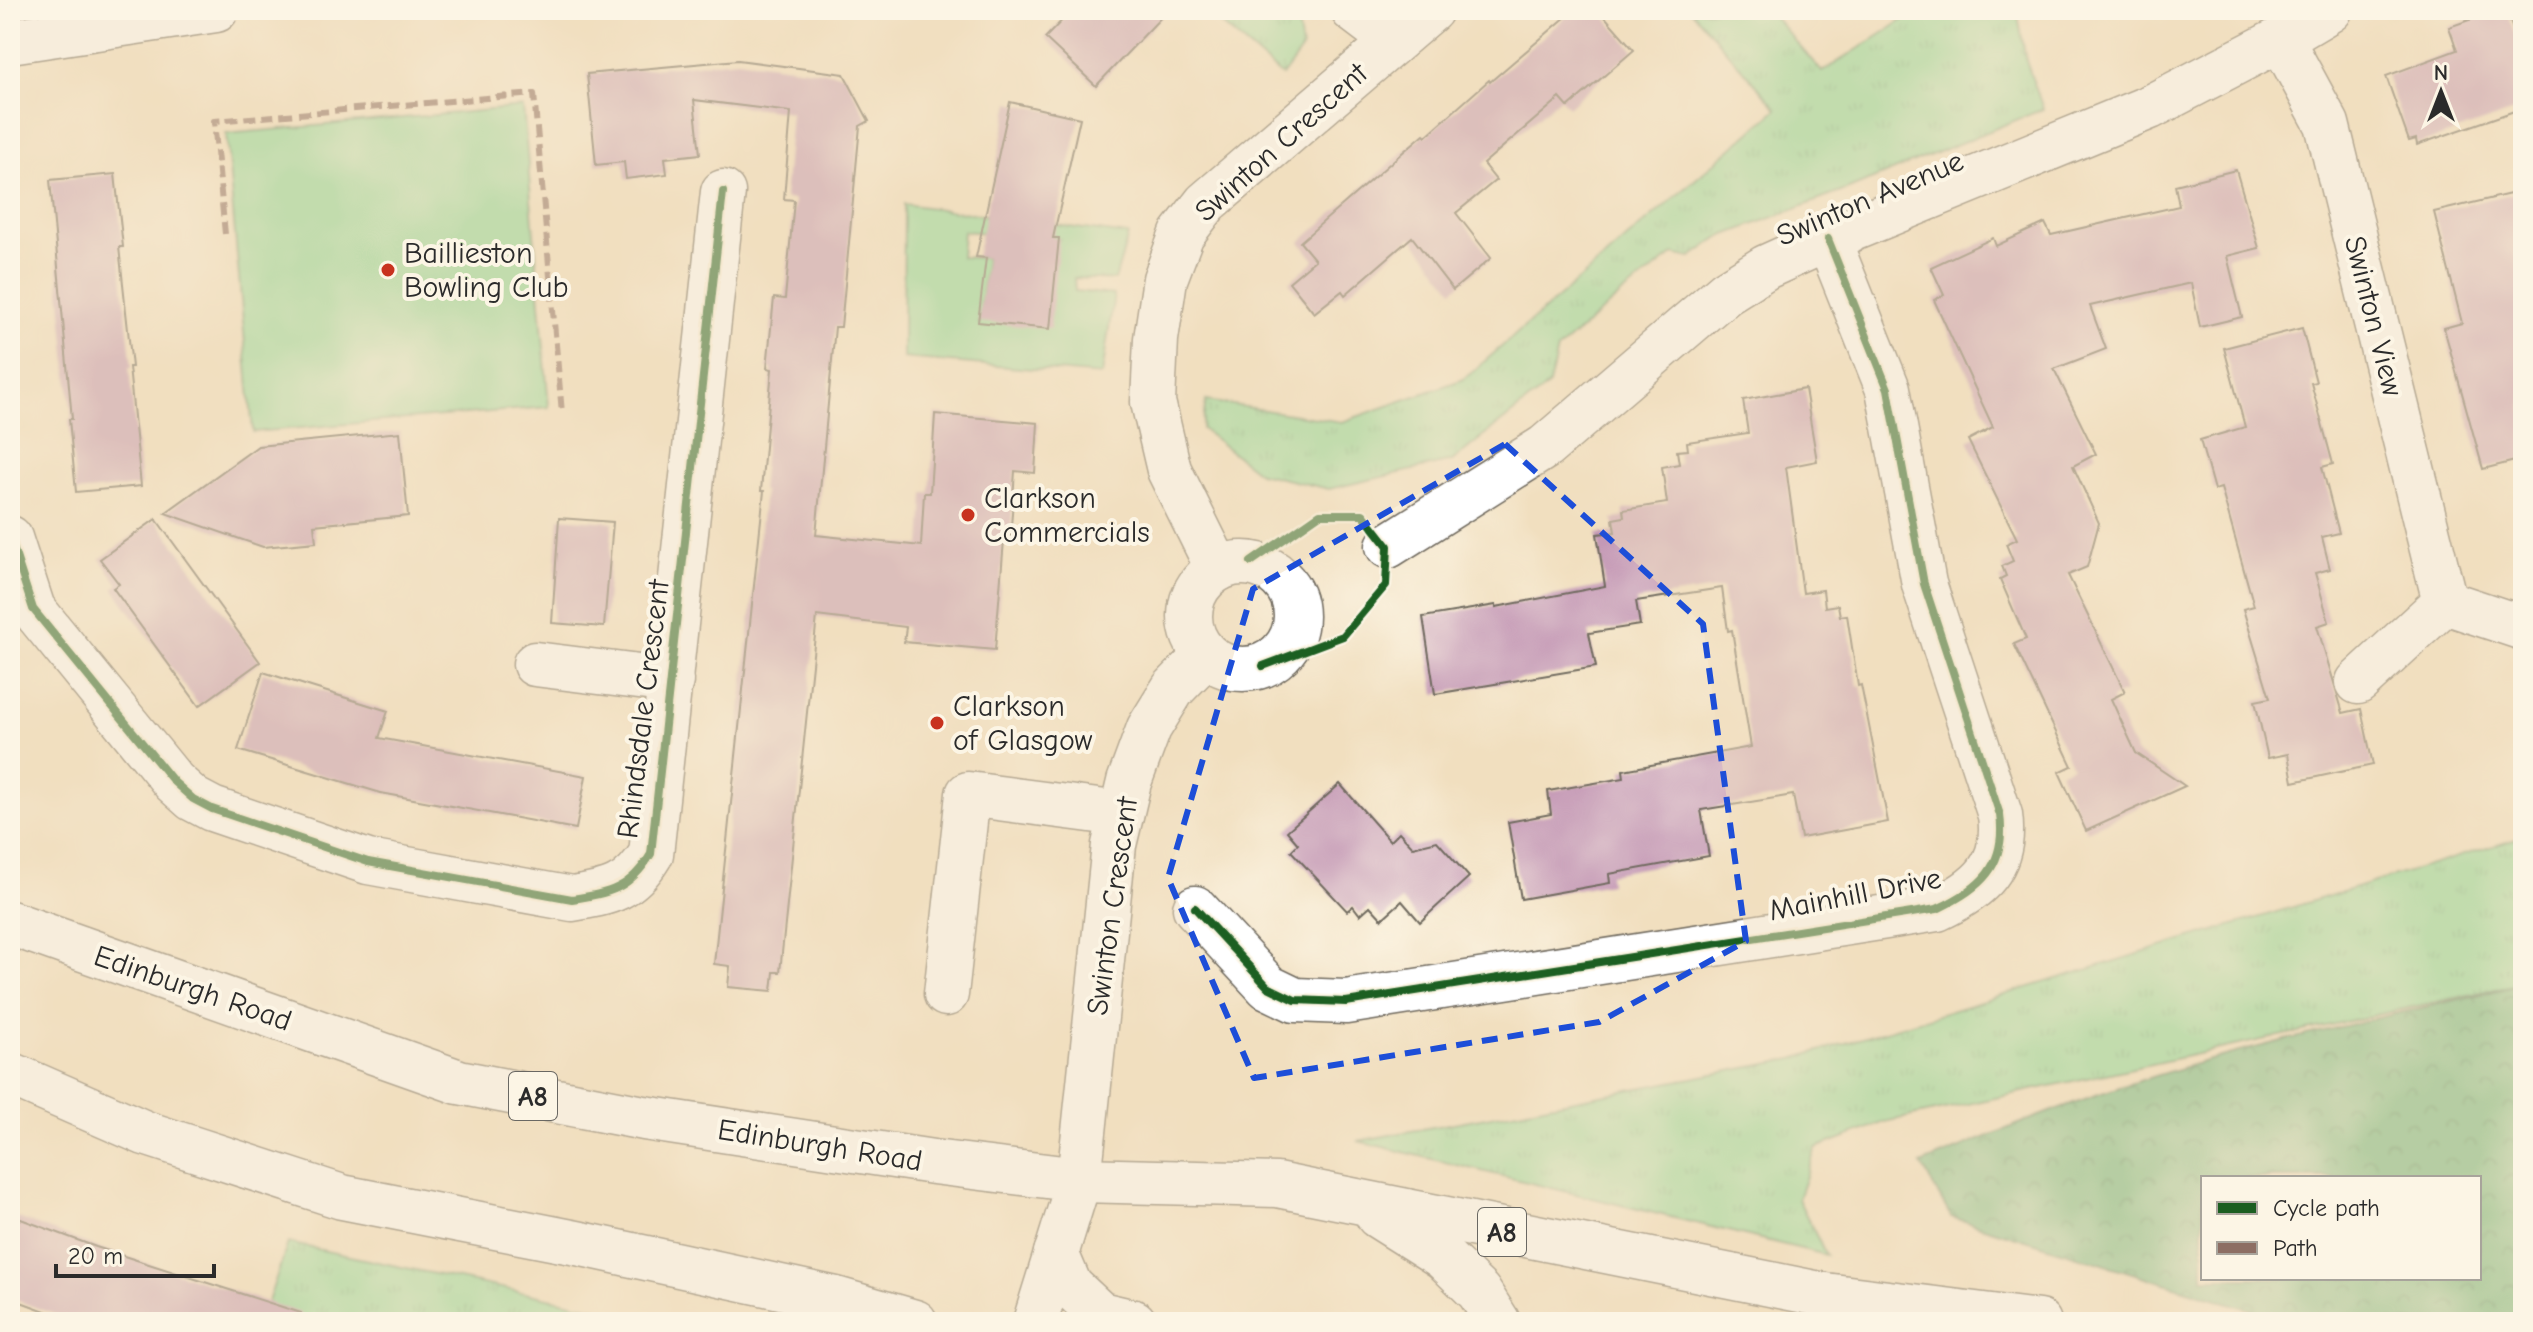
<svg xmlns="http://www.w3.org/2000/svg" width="2533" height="1332" viewBox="0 0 2533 1332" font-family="'Comic Neue',sans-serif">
	<defs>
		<pattern id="grass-tufts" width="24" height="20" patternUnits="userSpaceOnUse" patternTransform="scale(2)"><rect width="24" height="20" fill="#8ad998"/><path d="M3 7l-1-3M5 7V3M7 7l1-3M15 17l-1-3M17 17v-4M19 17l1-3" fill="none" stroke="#77ba83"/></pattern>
		<pattern id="forest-crowns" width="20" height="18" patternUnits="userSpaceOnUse" patternTransform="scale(2)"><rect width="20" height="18" fill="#6fb980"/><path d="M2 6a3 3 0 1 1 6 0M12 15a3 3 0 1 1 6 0" fill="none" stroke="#5b9769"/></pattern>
	</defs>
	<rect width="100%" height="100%" fill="#fcf5e5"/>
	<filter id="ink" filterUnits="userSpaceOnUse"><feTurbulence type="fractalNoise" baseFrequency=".0125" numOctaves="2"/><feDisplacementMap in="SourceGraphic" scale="16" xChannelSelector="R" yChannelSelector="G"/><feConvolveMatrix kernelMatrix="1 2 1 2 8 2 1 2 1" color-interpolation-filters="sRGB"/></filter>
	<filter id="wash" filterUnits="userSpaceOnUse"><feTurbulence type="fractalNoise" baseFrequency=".006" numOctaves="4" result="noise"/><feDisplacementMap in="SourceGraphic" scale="32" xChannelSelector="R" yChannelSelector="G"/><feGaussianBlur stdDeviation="1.8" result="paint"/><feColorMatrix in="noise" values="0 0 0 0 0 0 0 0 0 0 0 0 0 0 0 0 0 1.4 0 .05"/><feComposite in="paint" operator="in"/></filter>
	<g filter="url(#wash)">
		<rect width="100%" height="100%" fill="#f1dfbf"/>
		<g fill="url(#grass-tufts)" stroke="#5a8262" stroke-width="2">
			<polygon points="1205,10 1291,10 1298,21 1302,49 1282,76"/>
			<polygon points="1691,10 1768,10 1822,72 1919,10 2017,10 2026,61 2043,109 1846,190 1718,238 1690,258 1674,254 1622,294 1557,350 1549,385 1452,461 1329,489 1259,473 1202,429 1206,401 1342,422 1464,379 1777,109"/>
			<polygon points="2523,837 2523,983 1885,1122 1816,1148 1798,1199 1826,1255 1358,1141 1793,1059"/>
			<polygon points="288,1243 662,1322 261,1322"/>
		</g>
		<path fill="url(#forest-crowns)" stroke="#4d7256" stroke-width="2" fill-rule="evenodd" d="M2523 984V1322H2291L1951 1217 1921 1164C1989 1136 2057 1107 2126 1085 2256 1043 2391 1016 2523 984ZM2203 1178H2479V1278H2203Z"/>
		<g fill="#8ad998" stroke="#5a8262" stroke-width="2" fill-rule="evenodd">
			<polygon points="523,107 549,407 253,432 226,134"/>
			<path d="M904 204 1128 235 1115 280 1074 278 1075 291 1114 295 1102 375 903 358ZM963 231 1059 239 979 322 986 258 961 257Z"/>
		</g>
		<g id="blocks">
			<g fill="#c499b6">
				<polygon points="1072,10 1168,10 1096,86 1045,38"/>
				<polygon points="1574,10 1599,10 1634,50 1568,107 1560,98 1483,164 1496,180 1456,213 1491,258 1453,290 1412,237 1345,295 1342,291 1314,313 1289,282 1315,260 1300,242 1403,152 1424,134 1426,136 1489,80 1490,82"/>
				<polygon points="2498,10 2506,10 2523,57 2523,108 2417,145 2416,139 2409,141 2386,76 2457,50 2449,27"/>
				<polygon points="738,60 844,74 869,121 860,126 841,327 835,327 816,535 921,546 924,493 930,493 935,414 1038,423 1035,473 1015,471 1010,541 1004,540 995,650 904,642 906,627 817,616 780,972 774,972 772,991 728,987 730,966 714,964 764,491 761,491 772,369 767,368 774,298 785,299 794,200 784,199 791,112 694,100 700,154 665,158 667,174 626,179 624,162 596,165 587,74"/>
				<polygon points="1010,102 1080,118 1053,238 1059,238 1050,329 978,322 986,258 976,257"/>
				<polygon points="2236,170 2259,248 2227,256 2242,317 2200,327 2191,283 2090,306 2106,349 2054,369 2096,454 2073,466 2099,523 2087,567 2068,575 2125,692 2111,699 2136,753 2185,786 2086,831 2059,772 2072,766 2014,644 2026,639 2000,579 2006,576 2002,566 2013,561 2006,544 2017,539 1968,440 1993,427 1934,300 1944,295 1931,267 1993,238 1996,246 2045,223 2051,235 2179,206 2175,185"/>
				<polygon points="115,174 123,247 119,247 132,367 129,367 141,486 76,492 69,419 72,419 50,180"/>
				<polygon points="2523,191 2523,459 2483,469 2444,328 2462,323 2434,212"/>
				<polygon points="2302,328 2316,382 2311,383 2333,464 2322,467 2339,533 2322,537 2330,569 2315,573 2329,622 2317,626 2343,713 2361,709 2373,765 2293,782 2288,754 2268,758 2255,701 2270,698 2243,609 2254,606 2221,488 2214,490 2200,440 2245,427 2224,348"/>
				<polygon points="1805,389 1817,461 1786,467 1803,593 1823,590 1825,607 1838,605 1840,616 1847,615 1858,686 1861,685 1888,822 1801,838 1793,795 1701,810 1709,856 1609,874 1610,883 1521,899 1508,822 1551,814 1548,791 1624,778 1623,770 1751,747 1732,630 1728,631 1722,588 1636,601 1640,625 1589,633 1596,667 1435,694 1423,617 1496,605 1496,607 1605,586 1597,534 1615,532 1613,519 1624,517 1623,510 1667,503 1662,467 1679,464 1677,451 1688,450 1687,442 1748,433 1743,400"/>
				<polygon points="400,432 408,516 314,525 316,542 263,547 165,513 258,446"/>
				<polygon points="559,518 613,522 604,627 552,623"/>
				<polygon points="156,519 260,662 199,706 113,588 119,584 100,559"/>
				<polygon points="263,672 388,711 379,738 586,776 576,829 381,793 238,750"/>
				<polygon points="1340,784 1390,841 1399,832 1413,847 1437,841 1469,877 1420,922 1402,901 1382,919 1370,906 1360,915 1353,906 1347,911 1291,851 1298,844 1287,831"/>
				<polygon points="10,1215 96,1247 301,1313 299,1322 75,1322 10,1298"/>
			</g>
		</g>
	</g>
	<g filter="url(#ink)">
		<use href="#blocks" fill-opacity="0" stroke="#706a5f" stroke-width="2"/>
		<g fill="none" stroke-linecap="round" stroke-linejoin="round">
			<g stroke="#706a5f" stroke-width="47">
				<g id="minor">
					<polyline points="1353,10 1394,41"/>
					<polyline points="2281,39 2327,124 2445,602"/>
					<polyline points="10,41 216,10"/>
					<path d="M10 538 33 609 174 782 193 799 212 809 368 862 572 899C610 893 630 889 651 854L723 192"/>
					<polyline points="1388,546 1545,447 1726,292 1766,267 1828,239 2150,107 2281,39 2330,10"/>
					<circle cx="1243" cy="616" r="53"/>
					<polyline points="1218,569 1169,470 1153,402 1156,339 1165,279 1182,234 1206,203 1431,10"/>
					<polyline points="535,664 671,681"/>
					<polyline points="2358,682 2445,602 2523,628"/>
					<path d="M1195 908 1268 987 1295 1000 1346 1002 1937 909C1980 889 2007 866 2000 815L1924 584 1888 389 1828 239"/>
					<polyline points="946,994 968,794 1121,814"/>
					<polyline points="1079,1180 1114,845 1129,782 1149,728 1173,689 1206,655"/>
				</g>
			</g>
			<g stroke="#706a5f" stroke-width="47">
				<g id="major">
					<polyline points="10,923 459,1082 644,1118 933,1162 1079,1180 1277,1185 1825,1295 2039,1322"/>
					<polyline points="10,1074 145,1133 342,1197 577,1243 836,1299 915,1322"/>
					<polyline points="1378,1216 1443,1257 1479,1292 1498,1322"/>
					<polyline points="1056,1253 1070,1286 1100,1314 1134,1322"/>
					<polyline points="1035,1322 1079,1180"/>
				</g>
			</g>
			<use href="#minor" stroke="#fff" stroke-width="44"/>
			<use href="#major" stroke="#fff" stroke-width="44"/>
			<polyline stroke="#8d6e63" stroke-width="6" stroke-dasharray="12 6" stroke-linecap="butt" points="225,234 214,121 534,94 562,413"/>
			<g stroke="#fcf5e5" stroke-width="13">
				<g id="cycleway">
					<path d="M10 538 33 609 174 782 193 799 212 809 368 862 572 899C610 893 630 889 651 854L723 192"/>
					<polyline points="1251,562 1320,514 1363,514 1388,546 1386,585 1343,636 1263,666"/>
					<path d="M1195 908 1268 987 1295 1000 1346 1002 1937 909C1980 889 2007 866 2000 815L1924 584 1888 389 1828 239"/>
				</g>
			</g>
			<use href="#cycleway" stroke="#1b5e20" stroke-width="8"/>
		</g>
	</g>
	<path d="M0 0H2533V1332H0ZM1505 444 1703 624 1746 941 1599 1022 1254 1078 1168 878 1253 589Z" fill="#f1dfbf" fill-opacity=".55" fill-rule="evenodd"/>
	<path fill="none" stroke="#1d4ed8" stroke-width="6" stroke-dasharray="16 10" stroke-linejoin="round" d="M1505 444 1703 624 1746 941 1599 1022 1254 1078 1168 878 1253 589Z"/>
	<g fill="#c8321e" stroke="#fcf5e5" stroke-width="3">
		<circle cx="388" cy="270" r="8"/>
		<circle cx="968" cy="515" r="8"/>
		<circle cx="937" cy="723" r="8"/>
	</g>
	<g text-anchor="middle" stroke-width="8" stroke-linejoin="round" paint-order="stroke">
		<g fill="#fcf5e5" stroke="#6a6863" stroke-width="2">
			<rect x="509" y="1072" width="48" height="48" rx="6"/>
			<rect x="1478" y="1208" width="48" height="48" rx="6"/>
		</g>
		<g font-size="28" font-weight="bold" fill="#2b2b2b">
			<text x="533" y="1106">A8</text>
			<text x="1502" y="1242">A8</text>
		</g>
		<g font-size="30" fill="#2b2b2b" stroke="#fcf5e5">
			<text transform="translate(1281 142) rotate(-42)" y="10">Swinton Crescent</text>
			<text transform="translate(1870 198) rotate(-23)" y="10">Swinton Avenue</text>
			<text transform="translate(2374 316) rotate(76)" y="10">Swinton View</text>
			<text transform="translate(643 709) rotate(-83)" y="10">Rhindsdale Crescent</text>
			<text transform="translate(1855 894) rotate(-11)" y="10">Mainhill Drive</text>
			<text transform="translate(1112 906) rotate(-82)" y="10">Swinton Crescent</text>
			<text transform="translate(193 988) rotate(19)" y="10">Edinburgh Road</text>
			<text transform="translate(820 1145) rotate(9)" y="10">Edinburgh Road</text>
		</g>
		<g font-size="30" fill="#2b2b2b" stroke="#fcf5e5" text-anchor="start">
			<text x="404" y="263">Baillieston<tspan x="404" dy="34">Bowling Club</tspan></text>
			<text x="984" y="508">Clarkson<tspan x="984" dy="34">Commercials</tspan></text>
			<text x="953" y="716">Clarkson<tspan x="953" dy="34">of Glasgow</tspan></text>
		</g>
	</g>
	<rect width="2533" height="1332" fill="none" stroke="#fcf5e5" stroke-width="40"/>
	<rect x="2201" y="1176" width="280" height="104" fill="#fcf5e5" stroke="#a8a49b" stroke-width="2"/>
	<rect x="2217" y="1202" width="40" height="12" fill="#1b5e20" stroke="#a8a49b" stroke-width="2"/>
	<text x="2273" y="1216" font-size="24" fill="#2b2b2b">Cycle path</text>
	<rect x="2217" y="1242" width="40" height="12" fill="#8d6e63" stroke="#a8a49b" stroke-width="2"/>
	<text x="2273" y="1256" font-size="24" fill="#2b2b2b">Path</text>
	<g transform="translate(2441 92)" stroke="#fcf5e5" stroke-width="6" paint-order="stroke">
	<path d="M0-6L14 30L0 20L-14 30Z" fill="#2b2b2b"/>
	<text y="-12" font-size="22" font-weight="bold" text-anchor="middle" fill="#2b2b2b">N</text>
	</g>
	<path d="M56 1264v12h158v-12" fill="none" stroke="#2b2b2b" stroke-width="4"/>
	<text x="68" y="1264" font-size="24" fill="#2b2b2b" stroke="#fcf5e5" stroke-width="6" paint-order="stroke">20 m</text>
</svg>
